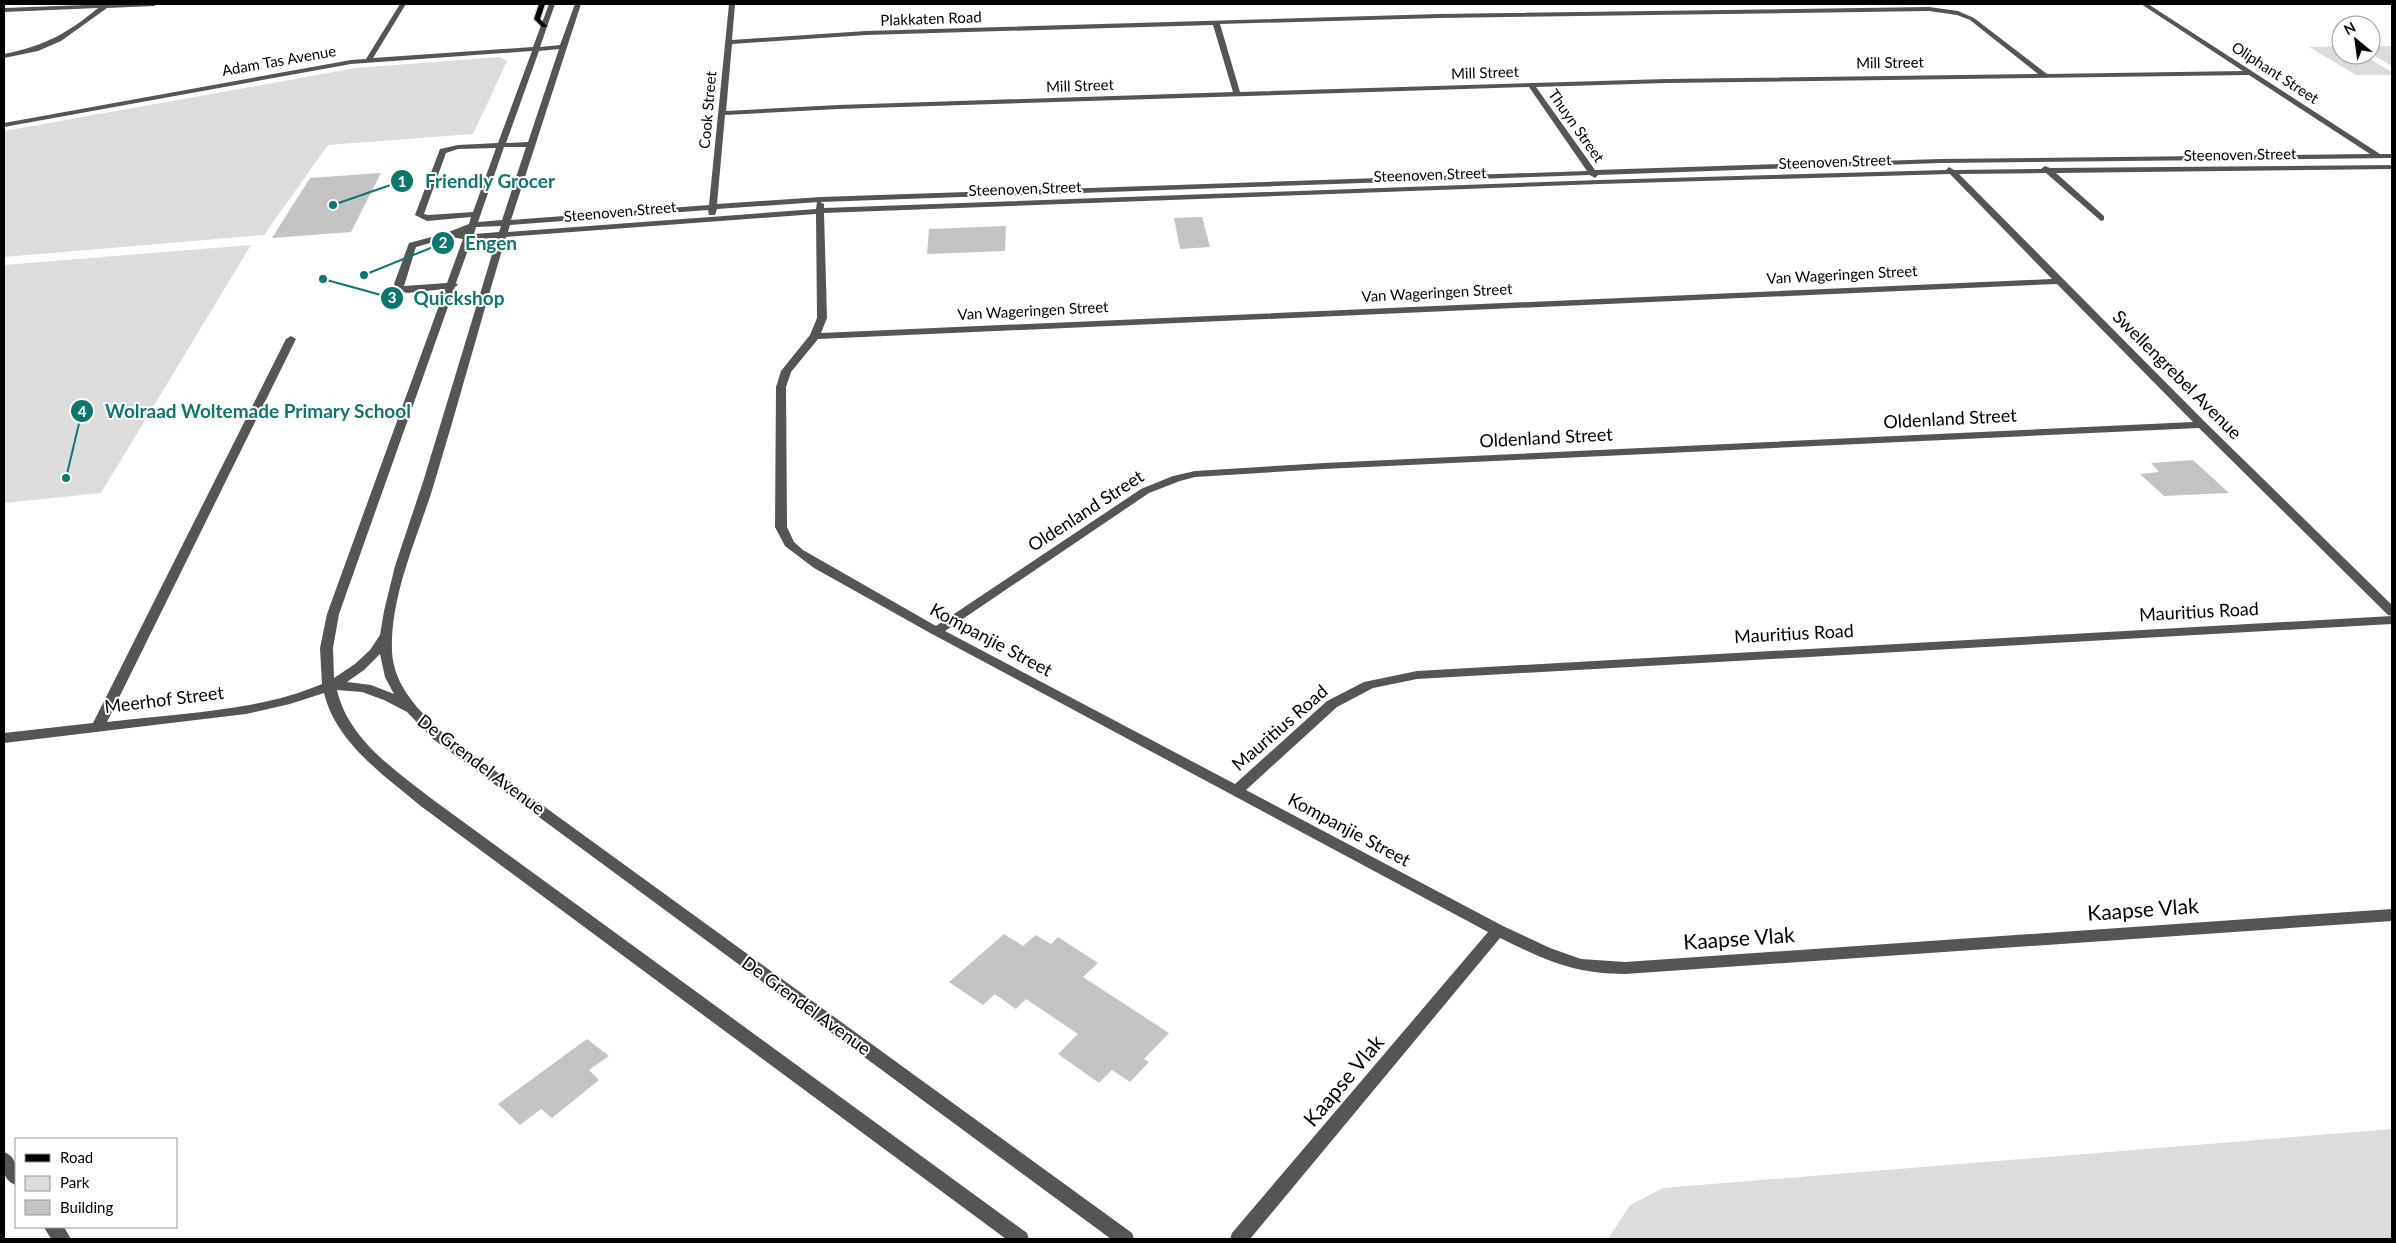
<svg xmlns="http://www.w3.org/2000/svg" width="2396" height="1243" viewBox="0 0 2396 1243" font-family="Lato,sans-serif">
	<rect width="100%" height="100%" fill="#fff"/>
	<g fill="#dcdcdc">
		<polygon points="2341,46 2341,55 2363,55 2392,72 2392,75 2356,75 2309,47"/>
		<polygon points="2371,46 2392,46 2392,66 2371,54"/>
		<polygon points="500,57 507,61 473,134 328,145 264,235 4,257 4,131 356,68"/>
		<polygon points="251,245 101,493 4,503 4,265"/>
		<polygon points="2392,1129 2392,1239 1608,1239 1630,1205 1663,1188"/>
	</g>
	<g fill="#c4c4c4">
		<polygon points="381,173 351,232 272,238 310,178"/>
		<polygon points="1202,217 1210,247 1180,249 1174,218"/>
		<polygon points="1006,226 1005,251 927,254 929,229"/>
		<polygon points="2193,460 2229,493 2164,496 2140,474 2159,472 2151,463"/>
		<polygon points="1004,934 1023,946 1036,935 1051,944 1058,937 1098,963 1083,977 1169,1033 1144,1059 1149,1062 1130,1082 1112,1070 1099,1083 1058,1054 1078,1034 1026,999 1016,1009 995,994 983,1005 949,982"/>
		<polygon points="587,1039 609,1056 589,1070 599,1080 552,1118 541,1109 520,1125 498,1104"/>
	</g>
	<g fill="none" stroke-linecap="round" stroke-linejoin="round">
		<g stroke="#dbdbdb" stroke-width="3">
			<polygon id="major" points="539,4 545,4 540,19 547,26 546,27 542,27 534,19"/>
		</g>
		<g fill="#555" fill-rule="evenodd">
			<path d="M112 4H157L154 6 107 8 61 41 38 51 4 58V54C44 46 67 34 98 8L4 12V8Z"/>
			<path d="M400 4H406L373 58 533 47 549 4H555L540 47 560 45 575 4H581L511 220 709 205 729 4H735L732 40 866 31 1439 14 1929 7 1958 11 1974 18 2047 74 2243 71 2141 4H2148L2380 154H2392V158L1940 163 1598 175 1595 178 1590 175 820 202 824 204V208L1599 180 1946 170 1949 167 1954 170 2041 169 2045 166 2050 168 2392 165V169L2056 173 2104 216V220L2101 221 2046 173 1959 174 2206 423 2392 605V616L2388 615 2199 428 1324 469 1195 477 1180 481 1149 493 945 631 1235 784 1327 701 1364 682 1417 671 2392 616V624L1417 679 1373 688 1337 707 1246 790 1503 926 1550 948 1581 959 1625 962 2392 909V921L1625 974C1574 974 1545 960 1500 938L1250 1239H1230L1232 1233 1488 932 932 634 814 568 785 546 775 527 776 387 781 371 810 335 817 318 816 214 506 237C481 319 459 402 434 484 418 537 390 594 392 652 394 686 419 711 443 733L1132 1233 1134 1239H1111L433 739 407 712 384 700 362 692 337 690C348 739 395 770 432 799L1027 1233 1029 1239H1006L422 807C385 776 336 743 324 693L290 704 246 714 4 743V733L93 723 286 339 291 336 296 339 107 722C177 713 257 712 322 684L320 648 327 614 445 289 407 293 397 290 394 284 409 243 446 233 469 224 471 217 427 221 415 215 440 149 458 145 498 143 532 51 351 64 4 127V123L351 60 366 59ZM1929 11 1957 15 1970 20 2038 74 1666 79 1240 92 1220 24 1439 18ZM1213 25 1233 92 838 105 726 111 732 44 866 35ZM559 49 528 142 506 143 539 51ZM2249 75 2370 154 1940 159 1595 170 1536 87 1666 83ZM1529 87 1587 171 821 197 717 204 725 115 838 109ZM504 147H526L502 220 478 222ZM496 148 473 212 428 215 424 214 446 153 458 149ZM1950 174 2052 279 821 333 827 318 824 213 1599 184ZM817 202 816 209 508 232 510 225 708 210 709 215H715L717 209 819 202ZM501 226 499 232 474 234 476 227ZM451 237 463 239 447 283 404 286 416 247ZM497 238 423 482 395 566 384 611 380 635 370 650 355 664 334 678 333 648 339 614 455 287 458 285 456 283 472 239ZM2057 284 2193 422 1324 463 1195 471 1173 476 1141 489 936 626 803 550 794 542 787 527 786 387 791 372 818 339ZM380 654 385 677 394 694 371 685 347 682 364 670Z"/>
			<path d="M4 1152C19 1158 16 1171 16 1185 1 1180 3 1165 4 1152Z"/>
			<polygon points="44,1227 64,1227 71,1239 51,1239"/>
		</g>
		<use href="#major" fill="#000" fill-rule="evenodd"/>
	</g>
	<g text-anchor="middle" stroke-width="4" stroke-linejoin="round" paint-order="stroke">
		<g font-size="15" fill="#000" stroke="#fff">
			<text transform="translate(931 19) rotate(-2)" y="5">Plakkaten Road</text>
			<text transform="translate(279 61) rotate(-10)" y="5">Adam Tas Avenue</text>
			<text transform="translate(1890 63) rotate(-1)" y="5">Mill Street</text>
			<text transform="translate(1485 73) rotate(-2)" y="5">Mill Street</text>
			<text transform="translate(2275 73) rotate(33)" y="5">Oliphant Street</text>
			<text transform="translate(1080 86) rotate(-2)" y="5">Mill Street</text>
			<text transform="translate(708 110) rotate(-85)" y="5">Cook Street</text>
			<text transform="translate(1576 126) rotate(55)" y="5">Thuyn Street</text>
			<text transform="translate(2240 155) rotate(-1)" y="5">Steenoven Street</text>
			<text transform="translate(1835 162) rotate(-2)" y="5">Steenoven Street</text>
			<text transform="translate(1430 175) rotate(-2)" y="5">Steenoven Street</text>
			<text transform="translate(1025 189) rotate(-2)" y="5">Steenoven Street</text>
			<text transform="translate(620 212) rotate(-5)" y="5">Steenoven Street</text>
			<text transform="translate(1842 275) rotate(-3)" y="5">Van Wageringen Street</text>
			<text transform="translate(1437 293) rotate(-3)" y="5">Van Wageringen Street</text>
			<text transform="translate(1033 311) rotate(-3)" y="5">Van Wageringen Street</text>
		</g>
		<g font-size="18" fill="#000" stroke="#fff">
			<text transform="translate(2177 375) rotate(45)" y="6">Swellengrebel Avenue</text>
			<text transform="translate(1950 419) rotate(-3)" y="6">Oldenland Street</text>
			<text transform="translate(1546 438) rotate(-3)" y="6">Oldenland Street</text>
			<text transform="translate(1086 511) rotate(-33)" y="6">Oldenland Street</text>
			<text transform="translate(2199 612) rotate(-3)" y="6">Mauritius Road</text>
			<text transform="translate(1794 634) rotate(-3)" y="6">Mauritius Road</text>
			<text transform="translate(991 640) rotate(28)" y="6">Kompanjie Street</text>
			<text transform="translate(164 700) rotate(-7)" y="6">Meerhof Street</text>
			<text transform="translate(1280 728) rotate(-41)" y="6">Mauritius Road</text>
			<text transform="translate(481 765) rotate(37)" y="6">De Grendel Avenue</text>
			<text transform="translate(1349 830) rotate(28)" y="6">Kompanjie Street</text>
			<text transform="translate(806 1006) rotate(36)" y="6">De Grendel Avenue</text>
		</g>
		<g font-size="21" fill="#000" stroke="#fff">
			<text transform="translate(2143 910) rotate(-4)" y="7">Kaapse Vlak</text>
			<text transform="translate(1739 939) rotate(-4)" y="7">Kaapse Vlak</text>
			<text transform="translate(1344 1081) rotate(-50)" y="7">Kaapse Vlak</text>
		</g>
	</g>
	<path fill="none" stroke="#0f766e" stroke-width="2" d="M333 205L402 181M364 275L443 243M323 279L392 298M66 478L82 411"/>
	<g fill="#0f766e" stroke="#fff" stroke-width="2">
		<circle cx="333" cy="205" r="5"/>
		<circle cx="364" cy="275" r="5"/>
		<circle cx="323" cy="279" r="5"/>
		<circle cx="66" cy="478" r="5"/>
		<circle cx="402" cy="181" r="12"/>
		<circle cx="443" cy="243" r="12"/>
		<circle cx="392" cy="298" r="12"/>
		<circle cx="82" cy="411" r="12"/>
	</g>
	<g font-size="15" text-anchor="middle" font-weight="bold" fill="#fff">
		<text x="402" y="187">1</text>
		<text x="443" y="248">2</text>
		<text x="392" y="303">3</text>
		<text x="82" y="417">4</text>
	</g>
	<g font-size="19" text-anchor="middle" font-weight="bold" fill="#0f766e" stroke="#fff" stroke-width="4" stroke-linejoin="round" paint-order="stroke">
		<text x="490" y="188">Friendly Grocer</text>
		<text x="491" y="250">Engen</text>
		<text x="459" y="305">Quickshop</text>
		<text x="258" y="418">Wolraad Woltemade Primary School</text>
	</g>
	<rect width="2396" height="1243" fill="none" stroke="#000000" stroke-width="10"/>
	<rect x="15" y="1138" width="162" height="90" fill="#ffffff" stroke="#999999"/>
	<rect x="25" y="1154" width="25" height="8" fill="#000000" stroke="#999999"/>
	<text x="60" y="1163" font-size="15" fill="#000000">Road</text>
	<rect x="25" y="1176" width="25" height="15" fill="#dcdcdc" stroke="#999999"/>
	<text x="60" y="1188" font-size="15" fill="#000000">Park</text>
	<rect x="25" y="1200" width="25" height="15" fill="#c4c4c4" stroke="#999999"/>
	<text x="60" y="1213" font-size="15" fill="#000000">Building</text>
	<g transform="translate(2356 40) rotate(331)"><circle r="24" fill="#ffffff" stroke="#999999"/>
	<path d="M0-4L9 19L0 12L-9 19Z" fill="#000000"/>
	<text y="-8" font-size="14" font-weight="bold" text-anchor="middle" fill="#000000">N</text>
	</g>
</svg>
